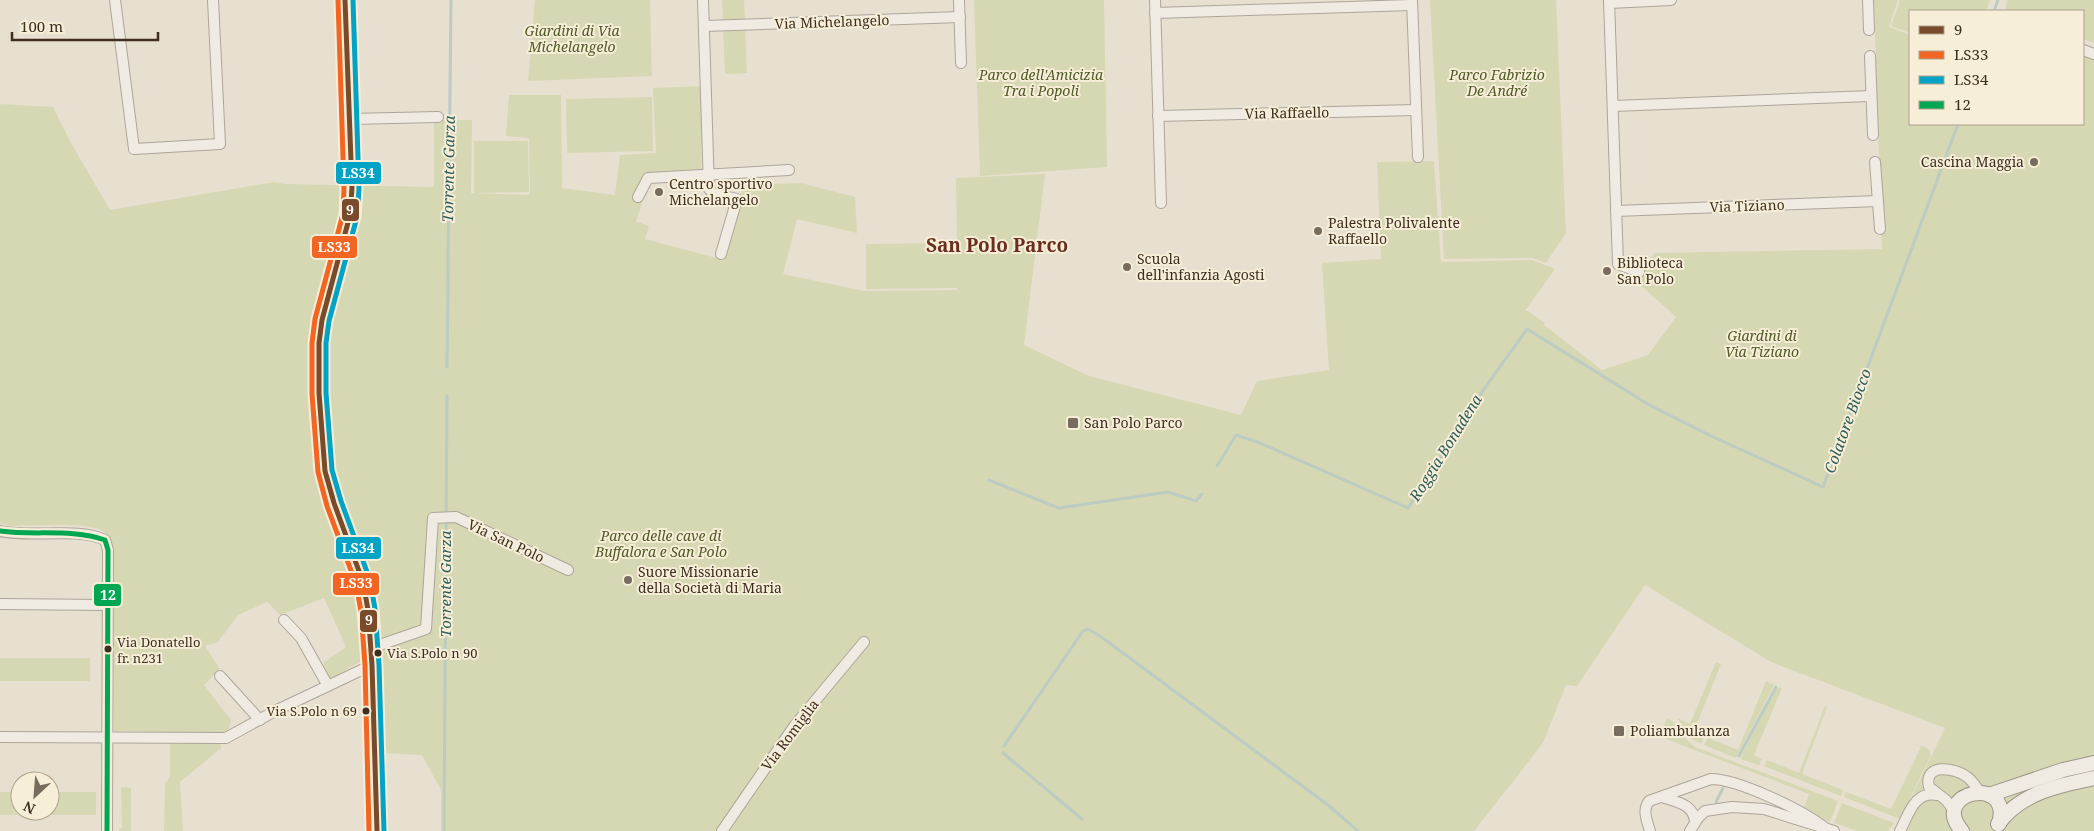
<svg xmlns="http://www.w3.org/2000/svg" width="2094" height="831" viewBox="0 0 2094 831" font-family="'Noto Serif',serif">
	<rect width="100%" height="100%" fill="#e7e0d1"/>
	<g fill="#d6d7b3">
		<polygon points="535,0 650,0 652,76 528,81"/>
		<polygon points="722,0 744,0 745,19 723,20"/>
		<polygon points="974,0 1104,0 1107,167 980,176"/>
		<polygon points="1430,0 1556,0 1566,233 1546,263 1533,258 1444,259"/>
		<path d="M1874 0H1898L1889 27 1910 35V124H2083V55L2094 60V831H1895L1945 728 1771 662 1645 585 1577 686 1566 685 1543 743 1474 831H441V790L422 755 383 753 378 661H361L330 679 323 663 346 647 324 598 280 615 267 602 238 615 218 642 205 646 220 669 204 685 231 720 228 733 114 731 113 548C110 543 108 534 103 531 89 522 30 526 11 526L0 523V104L53 107 71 143 110 210 274 182 285 184 434 187V120H472L471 193 530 195 529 138 506 136 509 95H561L562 188 615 195 620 155 656 153 653 88 702 86 701 172 652 174 636 221 649 226 645 239 724 260 744 185 801 183 855 197 857 233 797 219 783 274 864 291 957 290V288L866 289V244L957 243 956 178 1045 174 1024 345 1089 376 1241 415 1257 381 1329 370 1322 263 1381 259 1377 162 1434 161 1441 262 1532 260 1555 269 1525 311H1528L1545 323 1544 325 1602 370 1648 355 1676 317 1638 283 1654 253 1882 249Z"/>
		<polygon points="1900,0 1990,0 1986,11 1910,11 1910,33 1891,26"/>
		<polygon points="2008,0 2094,0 2094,43 2083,39 2083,11 2010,11 2005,9"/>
		<polygon points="745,29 747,73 725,74 723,30"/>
		<polygon points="652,97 653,151 567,153 566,99"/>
		<polygon points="474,141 528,141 529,192 474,193"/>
		<rect x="0" y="658" width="90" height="23"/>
		<polygon points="1716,662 1721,664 1694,731 1704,736 1701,744 1692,739 1677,718 1690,724"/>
		<polygon points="1766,681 1774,685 1736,758 1704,745 1708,738 1738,750"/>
		<polygon points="1779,687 1782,688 1754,755 1762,759 1759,765 1740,759 1774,692"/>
		<polygon points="1825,706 1827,707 1802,774 1843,790 1841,796 1764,766 1767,760 1799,773"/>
		<path d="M1667 718C1680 724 1683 739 1695 747L1838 801 1830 822 1804 808 1809 794 1666 739 1668 733 1662 730Z"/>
		<polygon points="170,741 221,741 221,748 180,782 183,831 164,831 165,783 170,777"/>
		<polygon points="1916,745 1926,747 1930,751 1930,757 1900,819 1844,797 1846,792 1891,809 1921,747"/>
		<polygon points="121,787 131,788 131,831 119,831 119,829 122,828"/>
		<polygon points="0,792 20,792 20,811 50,811 50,792 96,792 96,815 0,815"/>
		<polygon points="1842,803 1894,823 1888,831 1857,831 1834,823"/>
	</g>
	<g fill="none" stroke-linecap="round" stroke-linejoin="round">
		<g stroke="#bcccc2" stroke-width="3">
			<polyline points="1994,11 1998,0"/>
			<polyline points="447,367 451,0"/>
			<polyline points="1217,466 1236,435 1260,443 1408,508 1484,389 1527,329 1651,406 1709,435 1823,487 1958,124"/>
			<polyline points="989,480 1059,508 1168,492 1196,501 1202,494"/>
			<polyline points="1004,746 1083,631 1088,629 1100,636 1328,805 1358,831"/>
			<polyline points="1003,753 1082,819"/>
			<polyline points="1739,756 1776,687"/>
			<polyline points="1716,802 1723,788"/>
			<polyline points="444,831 447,396"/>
		</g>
		<g stroke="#ada599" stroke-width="12">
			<g id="street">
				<polyline points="115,0 134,149 220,144 213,0"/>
				<polyline points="703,0 709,189 714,194 737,199 721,254"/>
				<polyline points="959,0 961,63"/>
				<polyline points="1155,0 1161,203"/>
				<polyline points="1412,0 1418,157"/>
				<polyline points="1609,0 1618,264 1639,272"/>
				<polyline points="1868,0 1869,30"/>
				<polyline points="1609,3 1671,0"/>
				<polyline points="1155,13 1412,5"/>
				<polyline points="704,26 960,17"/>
				<polyline points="2083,50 2094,54"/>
				<polyline points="1870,56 1873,135"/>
				<polyline points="1613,106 1871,96"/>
				<polyline points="1158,116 1416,110"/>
				<polyline points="350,119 438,117"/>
				<polyline points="1875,162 1880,229"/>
				<polyline points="638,197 648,178 789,170"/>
				<polyline points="1616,211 1878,201"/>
				<path d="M0 531C32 538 79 527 105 540L108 550 107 831"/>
				<polyline points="0,604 107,605"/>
				<polyline points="284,620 301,638 328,686"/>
				<polyline points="371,648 426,629 433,518 456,517 568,570"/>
				<polyline points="220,676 260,720"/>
				<polyline points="0,737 226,738 275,711 372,665"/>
				<path d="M1662 797C1676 802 1694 804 1695 822"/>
				<path d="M1955 812 1946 800 1929 787C1923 763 1955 767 1967 777 1972 780 1976 787 1980 792"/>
				<polyline points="722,831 795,725 864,642"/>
				<path d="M1650 831C1647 821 1642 810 1649 801L1711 779C1738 779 1802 810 1824 827"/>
				<polyline points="1690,831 1698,818 1705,811 1732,807 1764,809 1834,831"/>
				<path d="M1900 831C1909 814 1914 791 1937 795"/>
			</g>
		</g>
		<g stroke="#9c958a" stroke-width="16">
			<g id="secondary">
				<polyline points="345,0 352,188 350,215 322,320 319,343 319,393 325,471 334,503 363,582 368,610 372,665 377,831"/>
				<polyline points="1989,795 2063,770 2094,763"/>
				<path d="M1998 824C2020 793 2059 785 2094 778"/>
				<path d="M1962 831C1928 792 2013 773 1999 824"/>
			</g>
		</g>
		<use href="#street" stroke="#efebe3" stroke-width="10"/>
		<use href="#secondary" stroke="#efebe3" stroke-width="14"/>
		<g stroke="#f7eed8" stroke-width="9">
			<polyline id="bus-1" points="345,0 352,188 350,215 322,320 319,343 319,393 325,471 334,503 363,582 368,610 372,665 377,831"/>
		</g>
		<g stroke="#f7eed8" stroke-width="9">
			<polyline id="bus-2" points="338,0 344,188 343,214 315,319 312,343 312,394 318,472 327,506 356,584 361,611 365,665 369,831"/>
		</g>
		<g stroke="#f7eed8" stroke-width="9">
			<polyline id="bus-3" points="353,0 359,189 357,217 329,321 326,343 326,393 332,470 341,501 370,580 375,609 379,665 384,831"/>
		</g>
		<g stroke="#f7eed8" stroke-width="9">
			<path id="bus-4" d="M0 531C35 536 71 528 105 540L108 550 107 831"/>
		</g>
		<use href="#bus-1" stroke="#7a4b2a" stroke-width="5"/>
		<use href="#bus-2" stroke="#f26522" stroke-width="5"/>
		<use href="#bus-3" stroke="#03a3c5" stroke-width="5"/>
		<use href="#bus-4" stroke="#00a651" stroke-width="5"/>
	</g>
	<g fill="#786c5e" stroke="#f7eed8" stroke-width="2">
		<circle cx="2034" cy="162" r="5"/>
		<circle cx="659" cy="192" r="5"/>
		<circle cx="1318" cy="231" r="5"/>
		<circle cx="1127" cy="267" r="5"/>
		<circle cx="1607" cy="271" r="5"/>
		<rect x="1067" y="417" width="12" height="12" rx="2.5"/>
		<circle cx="628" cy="580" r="5"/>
		<rect x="1613" y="725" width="12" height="12" rx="2.5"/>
	</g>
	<g fill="#3d2e20" stroke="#f7eed8" stroke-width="2">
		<circle cx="108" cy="649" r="4.5"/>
		<circle cx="378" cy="653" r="4.5"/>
		<circle cx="366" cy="711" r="4.5"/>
	</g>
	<g text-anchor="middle" stroke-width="4" stroke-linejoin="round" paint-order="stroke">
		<g font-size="13" fill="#3d2e20" stroke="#f7eed8" text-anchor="start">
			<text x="117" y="647">Via Donatello<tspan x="117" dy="16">fr. n231</tspan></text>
			<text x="387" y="658">Via S.Polo n 90</text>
			<text x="357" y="716" text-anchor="end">Via S.Polo n 69</text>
		</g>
		<g font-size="14" fill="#3d2e20" stroke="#f7eed8">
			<text transform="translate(832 22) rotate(-2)" y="5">Via Michelangelo</text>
			<text transform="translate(1287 113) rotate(-1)" y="5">Via Raffaello</text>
			<text transform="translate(1747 206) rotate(-2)" y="5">Via Tiziano</text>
			<text transform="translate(506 541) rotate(25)" y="5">Via San Polo</text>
			<text transform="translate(790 735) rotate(-53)" y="5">Via Romiglia</text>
		</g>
		<g font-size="14" font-style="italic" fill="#4d5a26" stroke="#f7eed8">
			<text x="572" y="36">Giardini di Via<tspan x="572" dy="16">Michelangelo</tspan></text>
			<text x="1041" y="80">Parco dell'Amicizia<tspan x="1041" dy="16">Tra i Popoli</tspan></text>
			<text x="1497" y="80">Parco Fabrizio<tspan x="1497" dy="16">De André</tspan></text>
			<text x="1762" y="341">Giardini di<tspan x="1762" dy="16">Via Tiziano</tspan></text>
			<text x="661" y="541">Parco delle cave di<tspan x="661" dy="16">Buffalora e San Polo</tspan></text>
		</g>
		<g font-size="14" fill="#3d2e20" stroke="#f7eed8" text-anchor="start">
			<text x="2024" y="167" text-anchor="end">Cascina Maggia</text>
			<text x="669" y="189">Centro sportivo<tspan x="669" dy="16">Michelangelo</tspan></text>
			<text x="1328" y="228">Palestra Polivalente<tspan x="1328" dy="16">Raffaello</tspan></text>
			<text x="1137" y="264">Scuola<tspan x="1137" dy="16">dell'infanzia Agosti</tspan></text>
			<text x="1617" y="268">Biblioteca<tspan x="1617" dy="16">San Polo</tspan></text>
			<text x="1084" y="428">San Polo Parco</text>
			<text x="638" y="577">Suore Missionarie<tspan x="638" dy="16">della Società di Maria</tspan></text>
			<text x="1630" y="736">Poliambulanza</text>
		</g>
		<g font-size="15" font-style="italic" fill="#2f5d5a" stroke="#f7eed8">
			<text transform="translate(449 169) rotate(-89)" y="5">Torrente Garza</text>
			<text transform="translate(1848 421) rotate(-70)" y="5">Colatore Biocco</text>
			<text transform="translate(1446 448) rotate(-58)" y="5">Roggia Bonadena</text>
			<text transform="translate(446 584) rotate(-90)" y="5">Torrente Garza</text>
		</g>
		<g font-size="19" font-weight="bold" fill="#6b2e1e" stroke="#f7eed8">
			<text x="997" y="252">San Polo Parco</text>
		</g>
	</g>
	<g stroke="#f7eed8" stroke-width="2">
		<rect x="335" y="161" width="47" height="24" rx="5" fill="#03a3c5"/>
		<rect x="341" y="198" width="19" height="24" rx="5" fill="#7a4b2a"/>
		<rect x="311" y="235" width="47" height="24" rx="5" fill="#f26522"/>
		<rect x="335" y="536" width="47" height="24" rx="5" fill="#03a3c5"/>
		<rect x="332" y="572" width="48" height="24" rx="5" fill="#f26522"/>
		<rect x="93" y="583" width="29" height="24" rx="5" fill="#00a651"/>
		<rect x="359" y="609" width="19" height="24" rx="5" fill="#7a4b2a"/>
	</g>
	<g font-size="14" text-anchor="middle" font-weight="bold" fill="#fff">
		<text x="358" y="178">LS34</text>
		<text x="350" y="215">9</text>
		<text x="334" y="252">LS33</text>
		<text x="358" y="553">LS34</text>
		<text x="356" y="588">LS33</text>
		<text x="108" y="600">12</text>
		<text x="369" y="625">9</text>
	</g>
	<rect x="1909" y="10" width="175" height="115" fill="#f7eed8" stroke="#ada18e"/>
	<rect x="1919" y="26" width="25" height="8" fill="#7a4b2a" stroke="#ada18e"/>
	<text x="1954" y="35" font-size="15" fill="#3d2e20">9</text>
	<rect x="1919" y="51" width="25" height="8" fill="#f26522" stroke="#ada18e"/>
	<text x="1954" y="60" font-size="15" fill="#3d2e20">LS33</text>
	<rect x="1919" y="76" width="25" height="8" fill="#03a3c5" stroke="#ada18e"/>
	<text x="1954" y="85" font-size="15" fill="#3d2e20">LS34</text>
	<rect x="1919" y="101" width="25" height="8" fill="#00a651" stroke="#ada18e"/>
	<text x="1954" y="110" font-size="15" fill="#3d2e20">12</text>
	<g transform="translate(35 796) rotate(206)"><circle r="24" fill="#f7eed8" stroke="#ada18e"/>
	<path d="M0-4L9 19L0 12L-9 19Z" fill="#786c5e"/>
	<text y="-8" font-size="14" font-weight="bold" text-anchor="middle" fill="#3d2e20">N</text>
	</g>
	<path d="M12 32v8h146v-8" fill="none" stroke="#3d2e20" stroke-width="2.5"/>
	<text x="20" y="32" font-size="15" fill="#3d2e20" stroke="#f7eed8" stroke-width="4" paint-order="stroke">100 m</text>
</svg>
